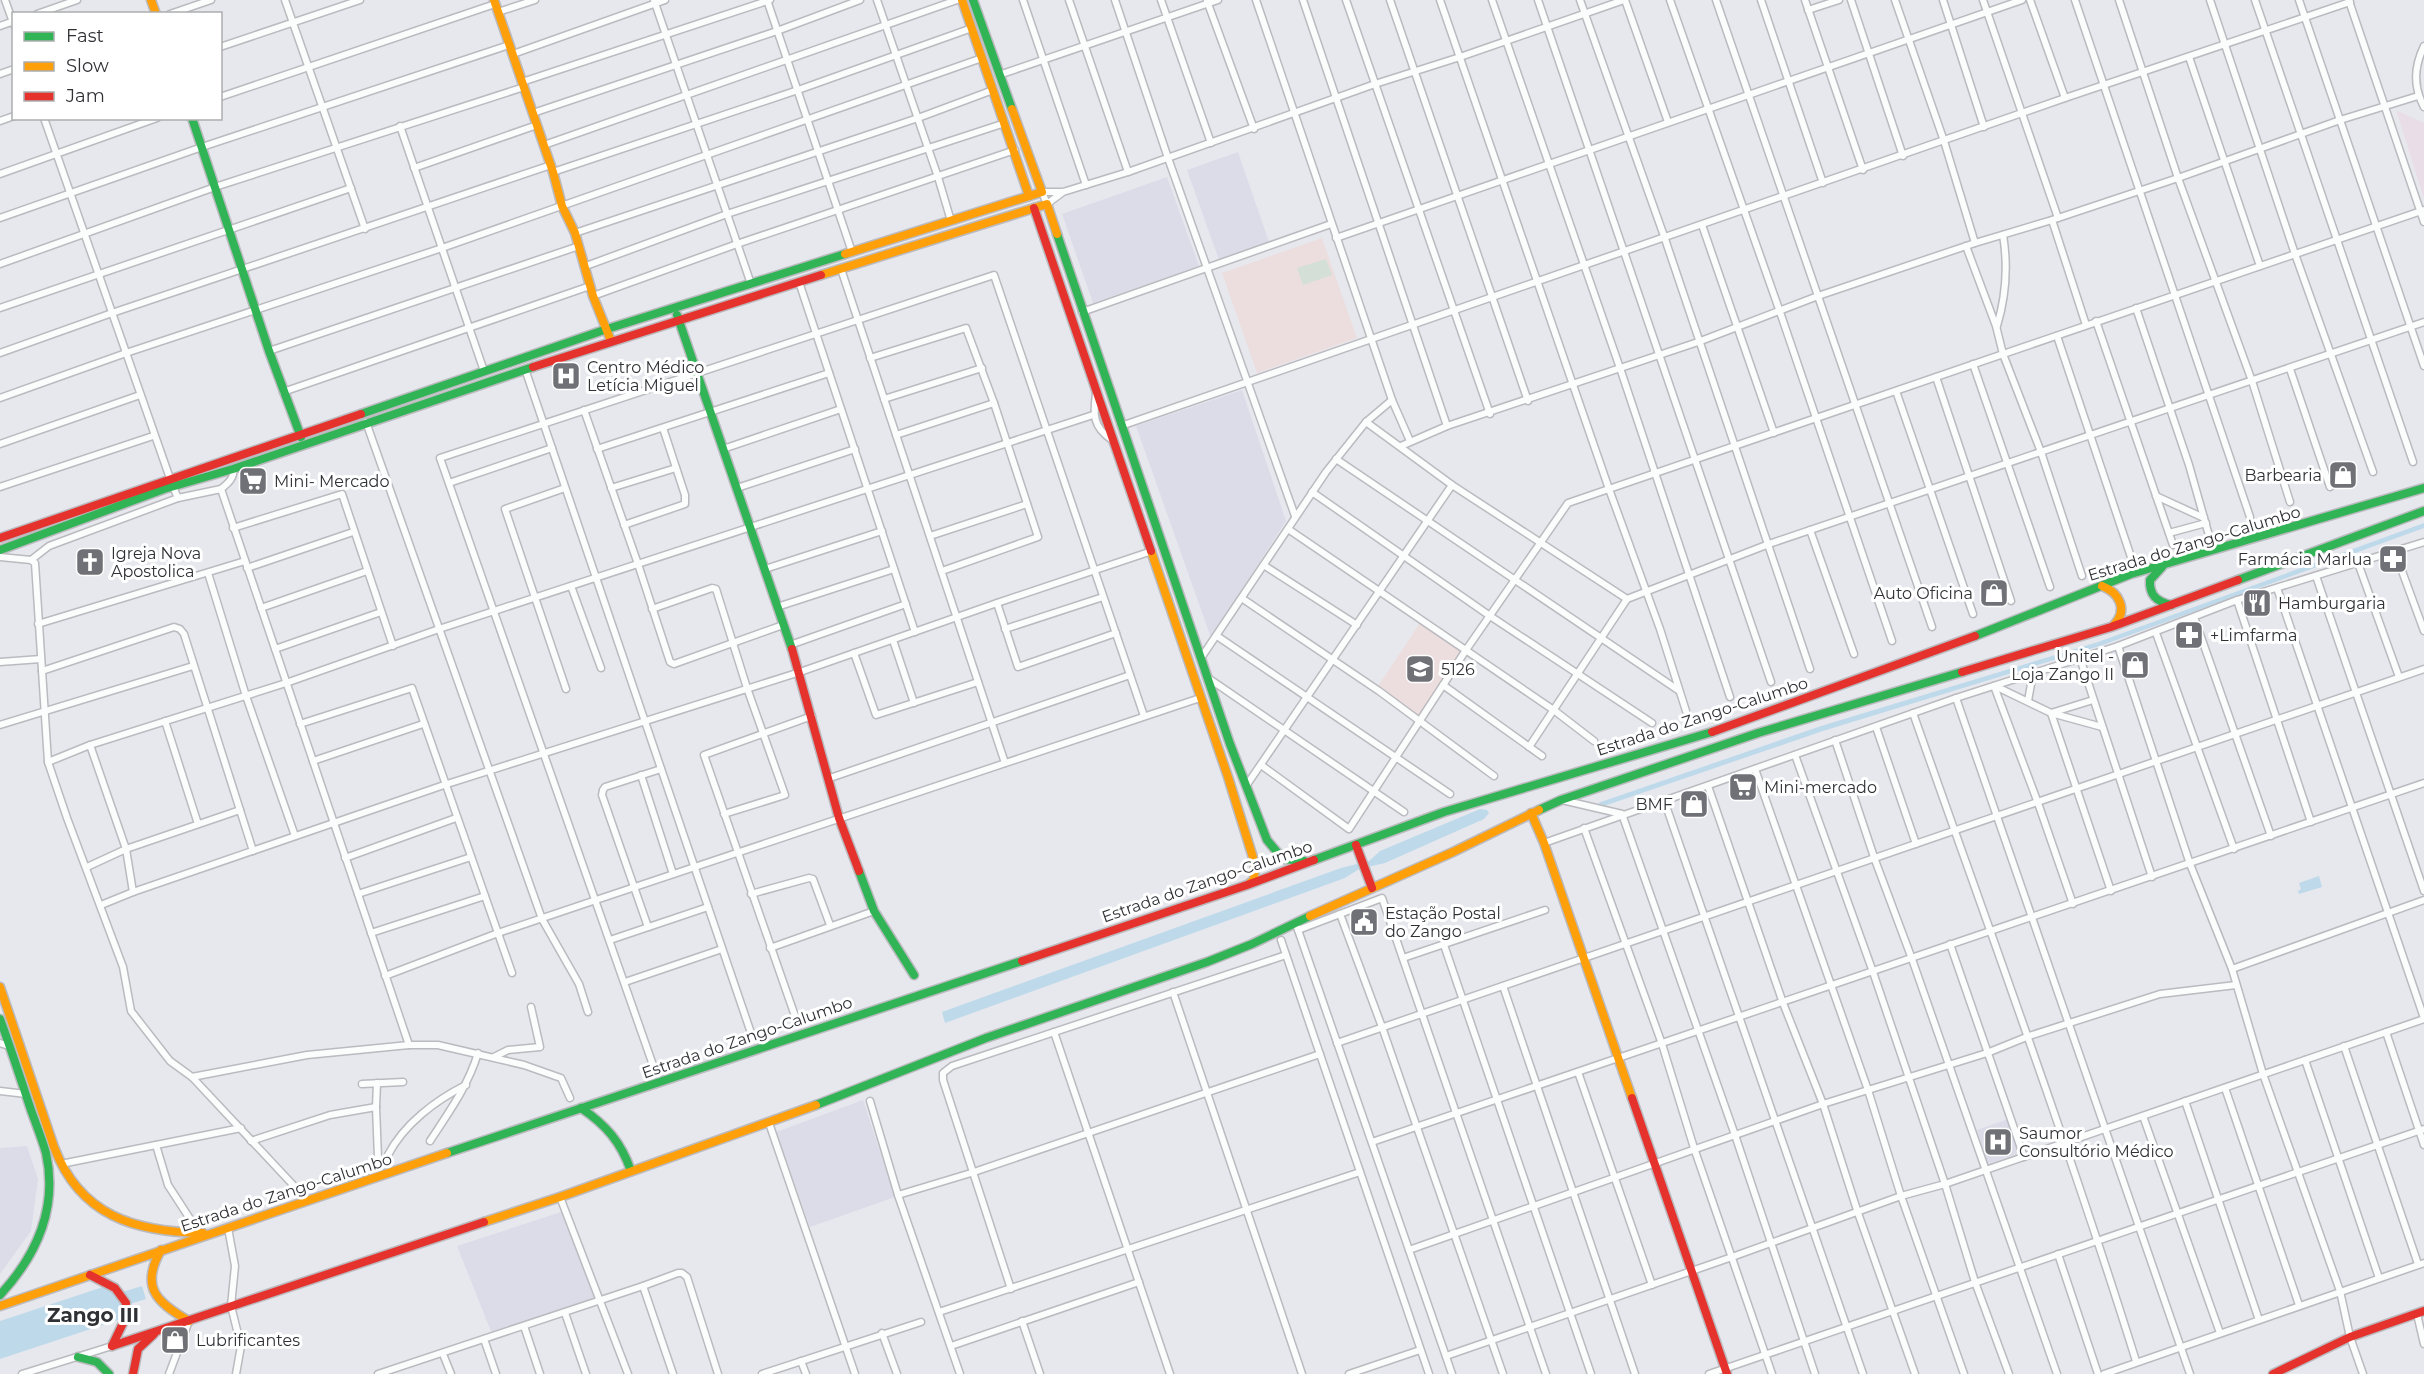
<svg xmlns="http://www.w3.org/2000/svg" width="2424" height="1374" viewBox="0 0 2424 1374" font-family="Montserrat,sans-serif">
	<rect width="100%" height="100%" fill="#e7e8ee"/>
	<polygon fill="#e9dee8" points="2396,110 2424,123 2424,199"/>
	<g fill="#dcdce9">
		<polygon points="1238,152 1269,242 1219,260 1187,170"/>
		<polygon points="1167,177 1199,266 1093,303 1062,214"/>
		<polygon points="1242,390 1286,521 1211,638 1136,426"/>
		<polygon points="863,1100 895,1197 810,1227 776,1132"/>
		<polygon points="2008,1119 2019,1153 1988,1164 1977,1130"/>
		<polygon points="27,1146 38,1179 31,1231 0,1274 0,1148"/>
		<polygon points="564,1211 597,1298 492,1334 457,1246"/>
	</g>
	<g fill="#ecdede">
		<polygon points="1322,238 1357,338 1257,373 1222,273"/>
		<polygon points="1420,623 1462,652 1419,715 1378,686"/>
	</g>
	<polygon fill="#d3dfd7" points="1326,259 1332,275 1303,285 1297,268"/>
	<g fill="#bedaea">
		<polygon points="2424,523 2424,528 2100,646 1823,731 1604,806 1598,803 1821,726 2098,642"/>
		<polygon points="1480,809 1487,810 1489,813 1484,819 1385,863 1359,869 1345,878 945,1023 942,1012 1341,868 1369,861 1380,851"/>
		<polygon points="2319,876 2322,887 2299,894 2298,891 2301,889 2299,883"/>
		<polygon points="106,1286 116,1294 142,1286 146,1299 120,1307 118,1320 0,1359 0,1321"/>
	</g>
	<g fill="none" stroke-linecap="round" stroke-linejoin="round">
		<g stroke="#bababf" stroke-width="9">
			<g id="street">
				<polyline points="5,0 14,25"/>
				<polyline points="285,0 365,229"/>
				<polyline points="654,0 751,284"/>
				<polyline points="767,0 852,252"/>
				<polyline points="877,0 938,177 951,221"/>
				<polyline points="1023,0 1086,185"/>
				<polyline points="1069,0 1128,172"/>
				<polyline points="1115,0 1168,158 1295,516"/>
				<polyline points="1161,0 1211,143"/>
				<polyline points="1256,0 1392,400 1410,441"/>
				<polyline points="1303,0 1447,426"/>
				<polyline points="1346,0 1490,414"/>
				<polyline points="1390,0 1528,401"/>
				<polyline points="1440,0 1609,489 1660,629 1686,711"/>
				<polyline points="1492,0 1620,368 1730,697"/>
				<polyline points="1538,0 1771,682"/>
				<polyline points="1580,0 1664,236 1810,669"/>
				<polyline points="1625,0 1668,122"/>
				<polyline points="1670,0 1780,312 1892,641"/>
				<polyline points="1716,0 1932,627"/>
				<polyline points="1761,0 1823,183"/>
				<polyline points="1805,0 1863,170"/>
				<polyline points="1851,0 1903,156"/>
				<polyline points="1895,0 1944,141 1975,243"/>
				<polyline points="1943,0 1984,127"/>
				<polyline points="1983,0 2058,218"/>
				<polyline points="2030,0 2065,98"/>
				<polyline points="2075,0 2250,517"/>
				<polyline points="2119,0 2178,178 2252,381 2290,502"/>
				<polyline points="2210,0 2295,254 2373,472"/>
				<polyline points="2255,0 2413,462"/>
				<polyline points="2299,0 2424,366"/>
				<polyline points="1207,1 1254,129"/>
				<polyline points="2349,1 2424,222"/>
				<polyline points="1808,10 1839,0"/>
				<polyline points="498,12 535,0"/>
				<polyline points="37,14 77,0"/>
				<polyline points="170,14 211,0"/>
				<polyline points="0,26 14,21"/>
				<path d="M2424 46C2414 67 2413 86 2424 107"/>
				<polyline points="220,47 360,0"/>
				<polyline points="513,54 665,0"/>
				<polyline points="2189,57 2260,266"/>
				<polyline points="0,74 14,69"/>
				<polyline points="999,75 1218,0"/>
				<polyline points="522,82 770,0"/>
				<polyline points="220,97 495,4"/>
				<polyline points="533,113 777,31 860,0"/>
				<polyline points="44,118 173,487 178,498 221,489 409,1045"/>
				<polyline points="0,121 14,116"/>
				<polyline points="400,126 484,371"/>
				<polyline points="544,145 957,0"/>
				<polyline points="414,168 537,125"/>
				<polyline points="553,172 798,90 972,28"/>
				<polyline points="0,174 157,118"/>
				<polyline points="1063,192 1047,204 1042,192 1063,192 1128,172 1375,84 1460,57 1624,0"/>
				<polyline points="0,218 202,147 509,45"/>
				<polyline points="2052,220 2086,325"/>
				<polyline points="1702,225 1774,433"/>
				<polyline points="575,233 918,118 993,90"/>
				<polyline points="1336,238 2022,0"/>
				<polyline points="1966,246 1996,326 2003,354 2041,452 2082,576"/>
				<polyline points="0,264 215,187 524,87"/>
				<polyline points="586,266 727,214 1005,123"/>
				<polyline points="841,269 1005,763"/>
				<polyline points="799,282 915,632"/>
				<polyline points="593,296 737,244 1015,150"/>
				<polyline points="0,308 351,188"/>
				<polyline points="2136,308 2189,465 2208,532"/>
				<polyline points="1082,312 1331,224"/>
				<polyline points="2096,321 2173,545"/>
				<path d="M1997 326C2006 296 2008 265 2003 235"/>
				<polyline points="2057,336 2132,560"/>
				<polyline points="269,351 579,246"/>
				<polyline points="0,353 112,313 551,165"/>
				<polyline points="870,358 966,328 994,403 1038,537 942,571"/>
				<polyline points="1973,364 2050,587"/>
				<polyline points="525,369 751,1033"/>
				<polyline points="2290,369 2330,487"/>
				<polyline points="1936,377 2011,601"/>
				<polyline points="1896,391 1973,614"/>
				<polyline points="283,392 590,286"/>
				<path d="M1096 394C1093 415 1093 427 1112 440"/>
				<polyline points="0,398 126,353 442,248 982,58"/>
				<polyline points="884,399 982,368"/>
				<polyline points="584,410 638,564 670,662 674,664 783,625"/>
				<polyline points="366,422 542,919 579,984 588,1012"/>
				<polyline points="1366,422 1452,485 1627,599 1769,544 2424,322"/>
				<polyline points="1121,426 2065,98 2350,2"/>
				<polyline points="896,435 994,403"/>
				<polyline points="0,444 140,395"/>
				<polyline points="1401,446 1447,426 1698,342 1818,296 1975,243 2052,220 2178,178 2340,120 2418,96"/>
				<polyline points="597,449 829,373"/>
				<polyline points="723,449 841,409"/>
				<polyline points="1336,459 1678,690"/>
				<polyline points="449,483 552,448"/>
				<polyline points="0,487 153,436"/>
				<polyline points="565,488 505,509 566,689"/>
				<polyline points="611,488 676,468"/>
				<polyline points="737,488 855,449"/>
				<path d="M221 489C227 484 235 478 233 469"/>
				<polyline points="1312,492 1490,616 1652,723"/>
				<polyline points="2156,496 2204,518"/>
				<polyline points="624,525 685,504 685,495 663,428"/>
				<polyline points="233,528 342,494 393,646"/>
				<polyline points="1288,529 1555,711 1594,741"/>
				<polyline points="1810,530 1854,654"/>
				<polyline points="2169,533 2206,523"/>
				<polyline points="930,536 1027,504"/>
				<polyline points="2395,552 2424,631"/>
				<polyline points="0,557 31,560 35,563 48,762 67,818 123,967 131,1011 170,1061 192,1077 295,1187"/>
				<polyline points="31,560 49,546 178,498"/>
				<polyline points="2358,563 2399,677"/>
				<polyline points="1265,566 1357,625"/>
				<polyline points="247,568 353,532"/>
				<polyline points="765,569 882,531"/>
				<polyline points="208,573 246,696 295,836"/>
				<polyline points="2316,576 2424,891"/>
				<polyline points="571,586 601,668"/>
				<polyline points="2277,588 2424,1018"/>
				<polyline points="1243,599 1379,691 1494,776"/>
				<polyline points="2237,600 2424,542"/>
				<polyline points="997,603 1018,667 1116,633"/>
				<polyline points="777,607 894,569"/>
				<polyline points="261,608 367,571"/>
				<polyline points="652,609 712,588 716,589 747,688 785,795 724,814"/>
				<polyline points="2194,617 2271,836"/>
				<polyline points="38,624 245,561"/>
				<polyline points="1005,629 1103,597"/>
				<polyline points="2156,633 2234,849"/>
				<polyline points="1217,636 1450,794"/>
				<polyline points="893,640 914,703"/>
				<polyline points="790,645 906,604"/>
				<polyline points="2118,646 2190,864 2232,969 2263,1074 2340,1291 2350,1337 2363,1374"/>
				<polyline points="275,649 381,612"/>
				<polyline points="854,653 876,715 978,682"/>
				<polyline points="1201,658 1326,472 1366,422 1392,400"/>
				<polyline points="2080,658 2152,877"/>
				<polyline points="0,662 41,659"/>
				<polyline points="42,671 174,627 180,629 184,634 253,851"/>
				<polyline points="1208,678 1404,812"/>
				<polyline points="1443,685 1542,756"/>
				<polyline points="1994,686 2038,803 2073,904"/>
				<polyline points="1995,686 2051,713 2102,727"/>
				<polyline points="1956,698 2190,1374"/>
				<polyline points="2093,700 2051,713 2111,891"/>
				<polyline points="2028,701 2033,673"/>
				<path d="M1913 713C1989 929 2068 1143 2136 1361"/>
				<polyline points="165,721 198,824"/>
				<polyline points="300,724 412,688 512,973"/>
				<polyline points="0,725 193,666"/>
				<polyline points="1876,727 1916,844"/>
				<polyline points="1835,740 1875,860 1912,959 2057,1374"/>
				<polyline points="90,745 126,849 133,892"/>
				<polyline points="1529,747 1627,599"/>
				<polyline points="1795,755 1873,972 1945,1184 1975,1282 2009,1374"/>
				<polyline points="313,761 423,724"/>
				<polyline points="48,762 90,745 286,683 439,629 1093,415"/>
				<polyline points="1261,765 1349,829 1466,650 1568,503 2424,210"/>
				<polyline points="1755,769 1868,1090 1901,1196 1964,1374"/>
				<polyline points="641,775 673,874"/>
				<polyline points="830,778 1130,675"/>
				<polyline points="1246,786 1452,485"/>
				<polyline points="1708,786 1783,1003 1823,1104 1858,1213 1915,1374"/>
				<polyline points="1562,800 1622,814 1735,1135 1815,1374"/>
				<polyline points="1664,800 1863,1374"/>
				<polyline points="1584,828 1662,1044 1694,1148 1772,1374"/>
				<polyline points="1544,843 1956,698 2118,646 2237,600 2311,822"/>
				<polyline points="345,858 456,818"/>
				<polyline points="87,867 126,849 240,810"/>
				<polyline points="358,894 471,857"/>
				<polyline points="751,894 809,878 813,879 830,925"/>
				<polyline points="101,905 133,892 444,785 800,672 997,603 1149,552"/>
				<polyline points="1340,914 1382,1027 1503,1374"/>
				<polyline points="648,927 602,795 603,790 605,787 661,769"/>
				<polyline points="1297,927 1452,1374"/>
				<polyline points="1298,930 1382,898 1546,1374"/>
				<polyline points="371,933 485,896"/>
				<polyline points="610,940 708,907"/>
				<polyline points="1281,940 1429,1374"/>
				<polyline points="1950,944 2024,1157"/>
				<polyline points="1444,945 1591,1374"/>
				<polyline points="770,948 874,911"/>
				<polyline points="1403,958 1545,910"/>
				<polyline points="2232,969 2424,900"/>
				<polyline points="385,976 498,933 596,900 1200,698"/>
				<polyline points="625,982 722,949"/>
				<polyline points="1503,986 1635,1374"/>
				<polyline points="1173,992 1302,1374"/>
				<polyline points="795,1016 704,755 812,716"/>
				<polyline points="1054,1032 1170,1374"/>
				<polyline points="2386,1032 2424,1145"/>
				<polyline points="0,1043 9,1046"/>
				<polyline points="1337,1043 2424,669"/>
				<polyline points="2344,1046 2418,1264"/>
				<polyline points="494,1057 508,1050 540,1047 531,1007"/>
				<polyline points="2305,1060 2379,1278"/>
				<polyline points="654,1068 440,458 994,275 1144,716"/>
				<polyline points="1578,1072 1652,1285"/>
				<polyline points="192,1077 307,1055 409,1045 438,1045 524,1065 558,1077 561,1078 570,1098"/>
				<polyline points="377,1083 376,1107 378,1158"/>
				<polyline points="362,1084 403,1082"/>
				<polyline points="2225,1088 2299,1305"/>
				<polyline points="0,1091 26,1094"/>
				<polyline points="870,1101 898,1195 960,1374"/>
				<polyline points="2185,1101 2259,1320"/>
				<polyline points="2143,1116 2220,1333"/>
				<polyline points="769,1123 855,1374"/>
				<polyline points="251,1141 330,1115 376,1107"/>
				<path d="M430 1141C449 1112 468 1086 478 1053"/>
				<polyline points="1372,1142 2424,783"/>
				<polyline points="156,1145 168,1185 192,1222"/>
				<path d="M388 1155C404 1124 436 1100 466 1085"/>
				<polyline points="61,1164 241,1128"/>
				<polyline points="898,1195 971,1173 1320,1054"/>
				<polyline points="560,1197 628,1374"/>
				<polyline points="228,1228 235,1266 231,1306 241,1346 236,1374"/>
				<polyline points="1409,1250 1823,1104 1987,1053 2029,1036 2160,994 2236,985"/>
				<polyline points="2058,1254 2098,1374"/>
				<polyline points="643,1286 678,1273 682,1273 687,1277 718,1374"/>
				<polyline points="1011,1289 943,1080 943,1073 952,1066 1286,955"/>
				<polyline points="939,1312 1360,1172"/>
				<polyline points="565,1313 586,1374"/>
				<polyline points="2417,1314 2424,1344"/>
				<polyline points="1022,1321 1040,1374"/>
				<polyline points="524,1326 540,1374"/>
				<polyline points="882,1333 897,1374"/>
				<polyline points="484,1339 496,1374"/>
				<polyline points="951,1346 1139,1282"/>
				<polyline points="443,1354 451,1374"/>
				<polyline points="1446,1356 1732,1257 1901,1196 1945,1184 2424,1019"/>
				<polyline points="801,1361 806,1374"/>
				<polyline points="22,1374 112,1346"/>
				<polyline points="169,1374 189,1321"/>
				<polyline points="378,1374 643,1286 673,1374"/>
				<polyline points="762,1374 921,1322"/>
				<polyline points="1349,1374 1420,1350"/>
				<polyline points="1709,1374 2424,1129"/>
				<polyline points="2104,1374 2424,1263"/>
			</g>
		</g>
		<g stroke="#bababf" stroke-width="11">
			<g id="fast">
				<polyline points="973,0 1012,109"/>
				<polyline points="192,118 269,351 301,437"/>
				<polyline points="1057,234 1230,744 1267,840 1283,859 1304,861"/>
				<polyline points="677,315 792,649"/>
				<polyline points="361,414 607,329 845,254"/>
				<polyline points="0,550 164,489 233,469 533,367"/>
				<path d="M2162 567 2150 580C2149 595 2157 602 2171 605"/>
				<polyline points="2238,580 2424,511"/>
				<polyline points="1975,636 2131,574 2424,488"/>
				<polyline points="1539,810 1561,800 1758,733 1962,672"/>
				<polyline points="1314,860 1444,812 1712,732"/>
				<polyline points="859,871 874,911 914,975"/>
				<path d="M0 1019C11 1049 21 1080 31 1110 36 1124 42 1139 46 1153 58 1208 36 1256 0 1295"/>
				<polyline points="816,1105 986,1038 1207,962 1252,944 1310,916"/>
				<path d="M581 1108C606 1125 621 1142 631 1171"/>
				<polyline points="447,1153 1022,961"/>
				<polyline points="78,1357 97,1362 109,1374"/>
			</g>
		</g>
		<g stroke="#bababf" stroke-width="11">
			<g id="slow">
				<polyline points="151,0 156,14"/>
				<polyline points="494,0 553,172 562,206 575,233 593,296 611,341"/>
				<polyline points="962,0 1029,196"/>
				<polyline points="845,254 1042,192 1012,109"/>
				<polyline points="821,275 1047,204 1057,234"/>
				<polyline points="1151,551 1228,777 1255,864 1254,880 1250,883"/>
				<path d="M2102 586C2120 593 2128 610 2114 625"/>
				<polyline points="1531,813 1544,843 1632,1098"/>
				<polyline points="1310,916 1453,852 1539,810"/>
				<path d="M0 987 54 1147C80 1216 135 1232 203 1233"/>
				<polyline points="484,1222 560,1197 816,1105"/>
				<path d="M161 1250C140 1287 156 1302 189 1321"/>
				<polyline points="0,1306 447,1153"/>
			</g>
		</g>
		<g stroke="#bababf" stroke-width="11">
			<g id="jam">
				<polyline points="1034,208 1151,551"/>
				<polyline points="533,367 821,275"/>
				<polyline points="0,538 361,414"/>
				<polyline points="792,649 839,818 859,871"/>
				<polyline points="1962,672 2111,627 2238,580"/>
				<polyline points="1712,732 1975,636"/>
				<polyline points="1356,845 1372,888"/>
				<polyline points="1022,961 1247,885 1314,860"/>
				<polyline points="1632,1098 1727,1374"/>
				<polyline points="90,1275 115,1288 126,1303 124,1321 112,1346"/>
				<polyline points="112,1346 484,1222"/>
				<polyline points="133,1374 138,1349 154,1334"/>
				<polyline points="2273,1374 2350,1337 2424,1311"/>
			</g>
		</g>
		<use href="#street" stroke="#fbfcfc" stroke-width="6"/>
		<use href="#fast" stroke="#30b455" stroke-width="8"/>
		<use href="#slow" stroke="#ff9f0a" stroke-width="8"/>
		<use href="#jam" stroke="#e5322d" stroke-width="8"/>
	</g>
	<defs>
		<g id="hospital-square" transform="scale(1.5)"><rect x="-9" y="-9" width="18" height="18" rx="4" fill="#707176" stroke="#fff"/><path d="M-5-5h3v3.5h4V-5h3V5h-3V1.5h-4V5h-3Z" fill="#fff"/></g>
		<g id="shop-square" transform="scale(1.5)"><rect x="-9" y="-9" width="18" height="18" rx="4" fill="#707176" stroke="#fff"/><path d="M-5-2.5h2.3a2.7 3.5 0 0 1 5.4 0H5L5.5 6h-11ZM-1.5-2.5h3a1.5 2.3 0 0 0-3 0Z" fill="#fff"/></g>
		<g id="supermarket-square" transform="scale(1.5)"><rect x="-9" y="-9" width="18" height="18" rx="4" fill="#707176" stroke="#fff"/><path d="M-6-5.5h2.5l.6 2H6L4.5 2H-2.5L-4.4-4H-6ZM-1.5 3.2a1.3 1.3 0 1 0 .1 0ZM3 3.2a1.3 1.3 0 1 0 .1 0Z" fill="#fff"/></g>
		<g id="pharmacy-square" transform="scale(1.5)"><rect x="-9" y="-9" width="18" height="18" rx="4" fill="#707176" stroke="#fff"/><path d="M-2-6h4v4h4v4h-4v4h-4v-4h-4v-4h4Z" fill="#fff"/></g>
		<g id="church-square" transform="scale(1.5)"><rect x="-9" y="-9" width="18" height="18" rx="4" fill="#707176" stroke="#fff"/><path d="M-1.2-6h2.4v3.5h3.3v2.4h-3.3V6h-2.4V-.1h-3.3v-2.4h3.3Z" fill="#fff"/></g>
		<g id="restaurant-square" transform="scale(1.5)"><rect x="-9" y="-9" width="18" height="18" rx="4" fill="#707176" stroke="#fff"/><path d="M-5-6h1v4h1v-4h1v4h1v-4h1v5L-1.5 .5V6h-2V.5L-5-1ZM5-6V6H3V1.5H1.5Q1.5-4 5-6Z" fill="#fff"/></g>
		<g id="school-square" transform="scale(1.5)"><rect x="-9" y="-9" width="18" height="18" rx="4" fill="#707176" stroke="#fff"/><path d="M0-5L7-2L0 1L-7-2ZM-4 1L0 2.5L4 1V4Q0 6-4 4Z" fill="#fff"/></g>
		<g id="civic-square" transform="scale(1.5)"><rect x="-9" y="-9" width="18" height="18" rx="4" fill="#707176" stroke="#fff"/><path d="M-.6-6.5H3V-4.5H.6V-3L4-1V1h2V6H-6V1h2V-1L-.6-3ZM-1.2 2.5V6h2.4V2.5Z" fill="#fff"/></g>
	</defs>
	<g fill-rule="evenodd">
		<use href="#hospital-square" x="566" y="376"/>
		<use href="#shop-square" x="2343" y="475"/>
		<use href="#supermarket-square" x="253" y="481"/>
		<use href="#pharmacy-square" x="2393" y="559"/>
		<use href="#church-square" x="90" y="562"/>
		<use href="#shop-square" x="1994" y="593"/>
		<use href="#restaurant-square" x="2257" y="603"/>
		<use href="#pharmacy-square" x="2189" y="635"/>
		<use href="#shop-square" x="2135" y="665"/>
		<use href="#school-square" x="1420" y="669"/>
		<use href="#supermarket-square" x="1743" y="787"/>
		<use href="#shop-square" x="1694" y="804"/>
		<use href="#civic-square" x="1364" y="922"/>
		<use href="#hospital-square" x="1998" y="1142"/>
		<use href="#shop-square" x="175" y="1340"/>
	</g>
	<g text-anchor="middle" stroke-width="6" stroke-linejoin="round" paint-order="stroke">
		<g font-size="16" fill="#303135" stroke="#fff" text-anchor="start">
			<text x="587" y="373">Centro Médico<tspan x="587" dy="18">Letícia Miguel</tspan></text>
			<text x="2322" y="481" text-anchor="end">Barbearia</text>
			<text x="274" y="487">Mini- Mercado</text>
			<text x="111" y="559">Igreja Nova<tspan x="111" dy="18">Apostolica</tspan></text>
			<text x="2372" y="565" text-anchor="end">Farmácia Marlua</text>
			<text x="1973" y="599" text-anchor="end">Auto Oficina</text>
			<text x="2278" y="609">Hamburgaria</text>
			<text x="2210" y="641">+Limfarma</text>
			<text x="2114" y="662" text-anchor="end">Unitel -<tspan x="2114" dy="18">Loja Zango II</tspan></text>
			<text x="1441" y="675">5126</text>
			<text x="1764" y="793">Mini-mercado</text>
			<text x="1673" y="810" text-anchor="end">BMF</text>
			<text x="1385" y="919">Estação Postal<tspan x="1385" dy="18">do Zango</tspan></text>
			<text x="2019" y="1139">Saumor<tspan x="2019" dy="18">Consultório Médico</tspan></text>
			<text x="196" y="1346">Lubrificantes</text>
		</g>
		<g font-size="16" fill="#303135" stroke="#fff">
			<text transform="translate(2194 543) rotate(-17)" y="6">Estrada do Zango-Calumbo</text>
			<text transform="translate(1702 716) rotate(-18)" y="6">Estrada do Zango-Calumbo</text>
			<text transform="translate(1207 881) rotate(-19)" y="6">Estrada do Zango-Calumbo</text>
			<text transform="translate(747 1037) rotate(-19)" y="6">Estrada do Zango-Calumbo</text>
			<text transform="translate(286 1192) rotate(-18)" y="6">Estrada do Zango-Calumbo</text>
		</g>
		<g font-size="20" font-weight="bold" fill="#303135" stroke="#fff">
			<text x="93" y="1322">Zango III</text>
		</g>
	</g>
	<rect x="12" y="12" width="210" height="108" fill="#ffffff" stroke="#acadae" stroke-width="1.5"/>
	<rect x="24" y="32" width="30" height="9" fill="#30b455" stroke="#acadae" stroke-width="1.5"/>
	<text x="66" y="42" font-size="18" fill="#303135">Fast</text>
	<rect x="24" y="62" width="30" height="9" fill="#ff9f0a" stroke="#acadae" stroke-width="1.5"/>
	<text x="66" y="72" font-size="18" fill="#303135">Slow</text>
	<rect x="24" y="92" width="30" height="9" fill="#e5322d" stroke="#acadae" stroke-width="1.5"/>
	<text x="66" y="102" font-size="18" fill="#303135">Jam</text>
</svg>
